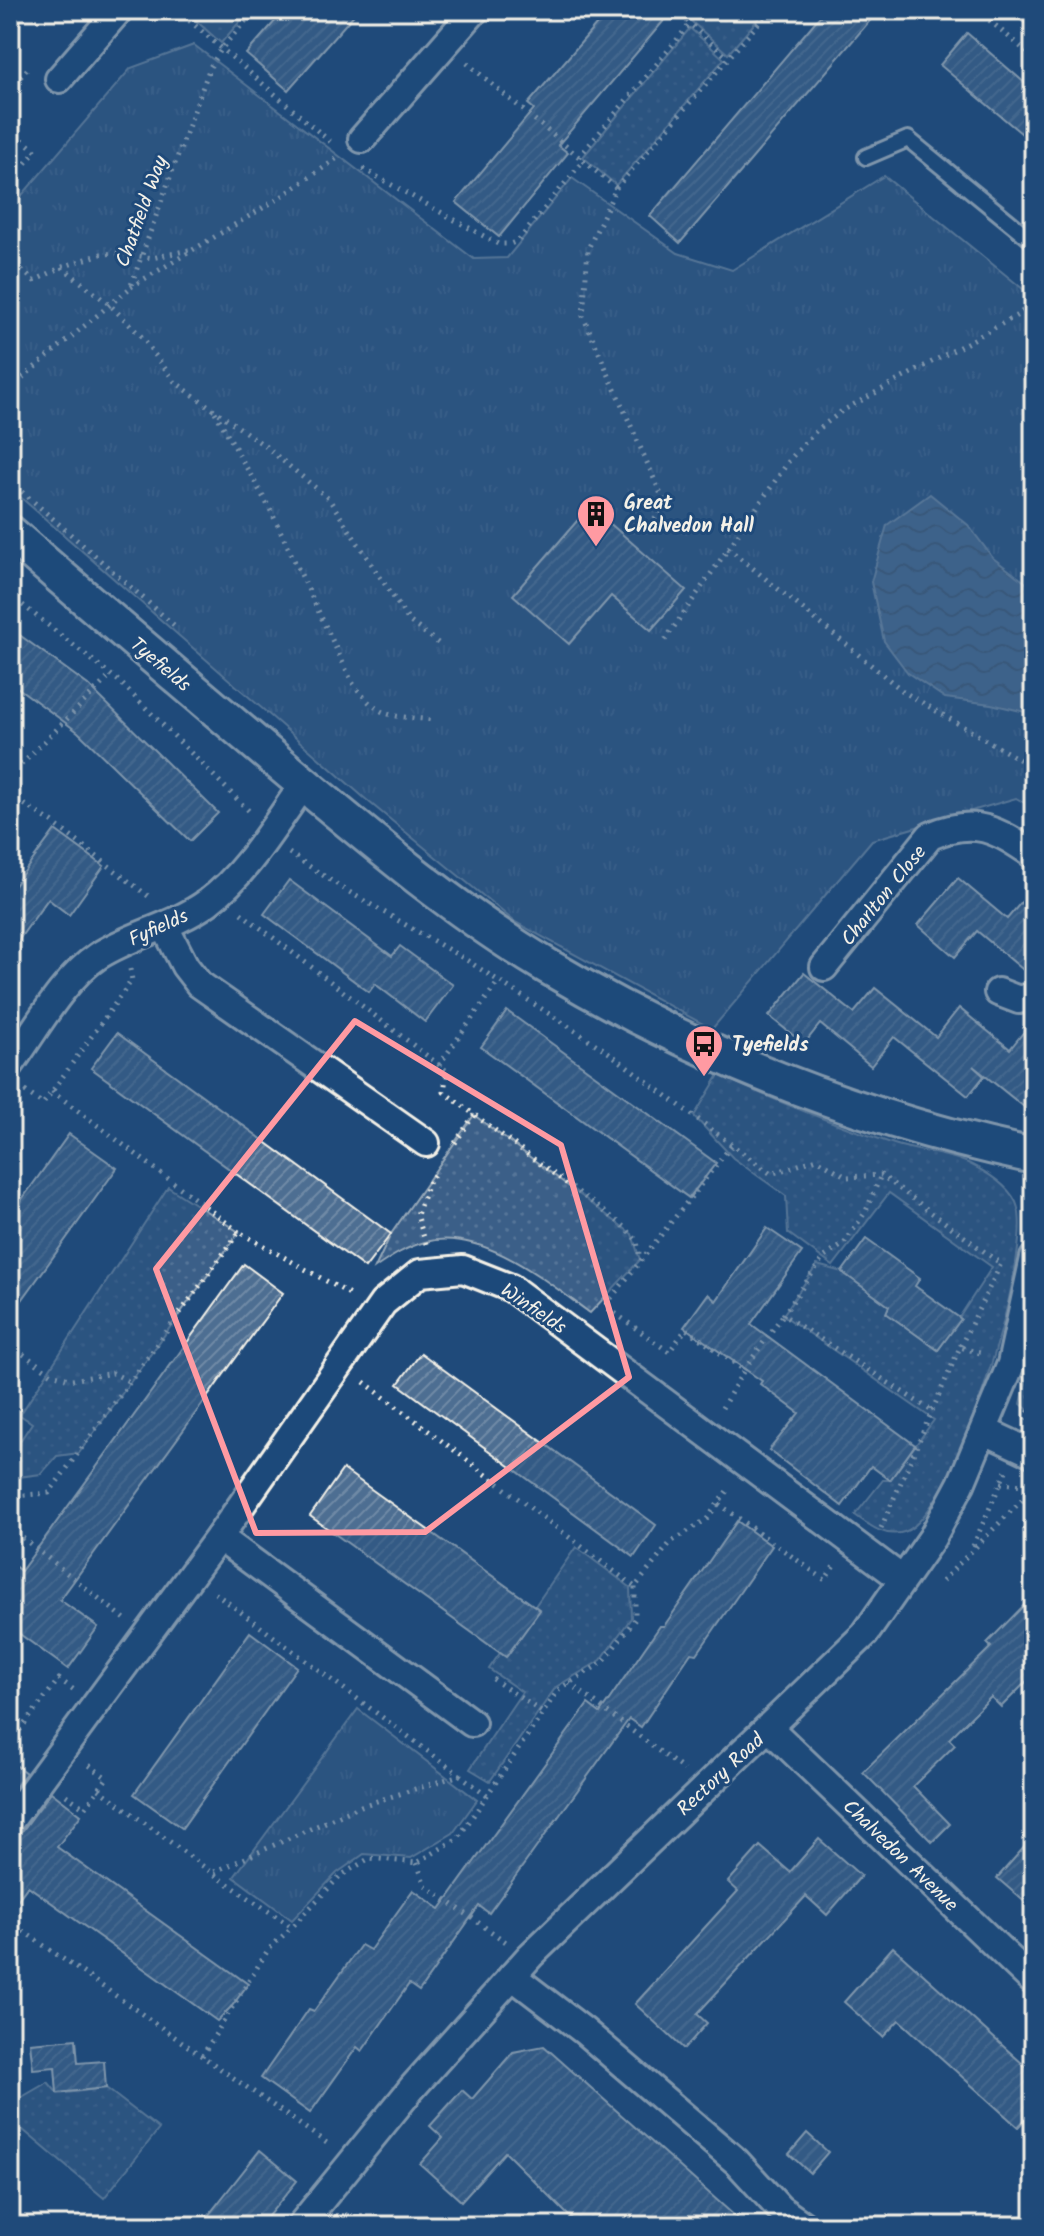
<svg xmlns="http://www.w3.org/2000/svg" width="1044" height="2236" viewBox="0 0 1044 2236" font-family="Kalam,sans-serif">
	<defs>
		<pattern id="grass-dots" width="8" height="8" patternUnits="userSpaceOnUse" patternTransform="scale(2)"><rect width="8" height="8" fill="#3a5f88"/><path d="M2 2h.1M6 6h.1" fill="none" stroke="#577699" stroke-width="1.8" stroke-linecap="round"/></pattern>
		<pattern id="park-tufts" width="24" height="20" patternUnits="userSpaceOnUse" patternTransform="scale(2)"><rect width="24" height="20" fill="#3a5f88"/><path d="M3 7l-1-3M5 7V3M7 7l1-3M15 17l-1-3M17 17v-4M19 17l1-3" fill="none" stroke="#577699"/></pattern>
		<pattern id="water-waves" width="16" height="10" patternUnits="userSpaceOnUse" patternTransform="scale(2)"><rect width="16" height="10" fill="#627e9d"/><path d="M0 5q4-4 8 0t8 0" fill="none" stroke="#58687a"/></pattern>
		<pattern id="building-hatch" width="6" height="6" patternUnits="userSpaceOnUse" patternTransform="scale(2)"><rect width="6" height="6" fill="#4d6e92"/><path d="M-1 1l2-2M0 6l6-6M5 7l2-2" fill="none" stroke="#708aa6"/></pattern>
	</defs>
	<rect width="100%" height="100%" fill="#1f4a7a"/>
	<filter id="ink" filterUnits="userSpaceOnUse"><feTurbulence type="fractalNoise" baseFrequency=".0125" numOctaves="2"/><feDisplacementMap in="SourceGraphic" scale="16" xChannelSelector="R" yChannelSelector="G"/><feConvolveMatrix kernelMatrix="1 2 1 2 8 2 1 2 1" color-interpolation-filters="sRGB"/></filter>
	<g filter="url(#ink)">
		<g fill="url(#grass-dots)" stroke="#97a8b8" stroke-width="2">
			<polygon points="184,10 250,10 221,43"/>
			<polygon points="685,10 766,10 728,54 682,13"/>
			<polygon points="690,28 724,59 616,185 583,157"/>
			<path d="M719 1075C776 1101 834 1124 894 1144 918 1152 947 1153 970 1164 988 1173 1013 1188 1018 1208 1032 1259 955 1516 904 1532 885 1538 870 1526 855 1515L883 1480H890L934 1420 783 1315 817 1265 842 1272 889 1306 887 1313 938 1350 992 1267 889 1193 833 1266 788 1233 786 1196 733 1158 694 1116Z"/>
			<path d="M474 1115 632 1234 640 1260 590 1313C547 1282 483 1227 425 1242 406 1247 391 1257 375 1268L391 1234Z"/>
			<polygon points="168,1187 239,1232 79,1453 57,1456 41,1474 10,1478 10,1456 32,1423 20,1415"/>
			<polygon points="1034,1346 1034,1415 1021,1404"/>
			<polygon points="576,1547 630,1587 631,1618 601,1660 556,1687 490,1781 470,1769 522,1692 489,1669 500,1653 507,1656 540,1610 535,1606"/>
			<polygon points="48,2082 58,2094 106,2088 159,2129 104,2198 10,2119 10,2104"/>
		</g>
		<g fill="url(#park-tufts)" stroke="#97a8b8" stroke-width="2">
			<polygon points="194,45 474,259 507,258 572,178 678,253 732,270 884,176 1034,298 1034,808 1016,798 872,840 712,1029 515,922 369,802 10,488 10,209 131,68"/>
			<polygon points="358,1709 477,1800 453,1833 411,1858 364,1854 337,1873 292,1920 234,1877"/>
		</g>
		<polygon fill="url(#water-waves)" stroke="#9cacbb" stroke-width="2" points="930,494 968,525 993,558 1034,589 1034,714 991,704 945,698 908,673 884,641 871,582 887,525"/>
		<g fill="url(#building-hatch)" stroke="#f4f1e8" stroke-width="2">
			<polygon points="285,10 358,10 288,90 246,54"/>
			<polygon points="609,10 673,10 558,145 568,153 499,237 456,202 534,109 528,104"/>
			<polygon points="825,10 879,10 680,243 650,216"/>
			<polygon points="967,33 1034,91 1034,144 940,65"/>
			<polygon points="590,506 686,590 651,630 611,596 569,644 513,595"/>
			<polygon points="10,628 88,685 218,813 190,841 78,732 10,682"/>
			<polygon points="55,830 104,866 69,915 48,899 10,952 10,891"/>
			<polygon points="958,878 1007,919 1034,887 1034,979 977,931 955,957 918,925"/>
			<polygon points="289,880 392,956 400,946 453,985 425,1022 375,984 369,992 264,914"/>
			<polygon points="804,973 854,1013 875,988 936,1037 959,1008 1010,1049 1034,1019 1034,1115 973,1066 984,1076 968,1096 894,1037 871,1066 820,1024 804,1044 769,1016"/>
			<polygon points="507,1011 716,1163 689,1198 481,1047"/>
			<polygon points="117,1033 391,1234 365,1268 91,1068"/>
			<polygon points="69,1134 117,1168 10,1317 10,1216"/>
			<polygon points="767,1228 802,1252 751,1324 915,1445 890,1480 871,1466 842,1506 769,1450 799,1413 760,1384 762,1381 684,1327 708,1294 716,1301"/>
			<polygon points="866,1239 920,1278 915,1286 961,1319 938,1350 886,1313 889,1306 842,1272"/>
			<polygon points="244,1264 283,1293 60,1600 98,1627 68,1669 10,1627 10,1563 21,1571"/>
			<polygon points="421,1353 656,1525 634,1557 398,1384"/>
			<polygon points="343,1469 540,1610 506,1657 310,1516"/>
			<polygon points="737,1521 772,1546 697,1654 691,1653 641,1727 629,1719 489,1913 479,1906 419,1991 409,1984 362,2051 357,2047 310,2113 261,2078 309,2009 314,2011 361,1945 370,1950 413,1890 440,1909 588,1704 600,1713 660,1626 664,1626"/>
			<polygon points="1034,1595 1034,1674 1001,1707 991,1697 949,1739 955,1745 913,1786 950,1824 932,1842 863,1772 991,1647 987,1643"/>
			<polygon points="250,1632 297,1667 182,1828 134,1794"/>
			<polygon points="10,1761 26,1773 10,1794"/>
			<polygon points="51,1792 81,1815 57,1847 248,1984 232,2006 217,2021 28,1886 10,1910 10,1837 23,1830"/>
			<polygon points="1034,1836 1034,1910 997,1878"/>
			<polygon points="819,1839 861,1876 827,1915 806,1896 697,2014 707,2023 684,2049 635,2004 738,1891 728,1882 760,1846 790,1872"/>
			<polygon points="893,1947 1034,2074 1034,2110 1018,2127 899,2020 883,2037 844,2002"/>
			<polygon points="76,2039 78,2063 104,2061 106,2088 57,2093 55,2067 33,2069 30,2043"/>
			<polygon points="544,2046 746,2226 579,2226 505,2152 461,2201 420,2164 443,2138 430,2126 462,2090 472,2099 513,2052"/>
			<polygon points="807,2133 828,2152 810,2173 789,2154"/>
			<polygon points="260,2150 297,2181 260,2226 200,2226"/>
		</g>
		<g fill="none" stroke-linecap="round" stroke-linejoin="round">
			<g stroke="#f4f1e8" stroke-width="20">
				<polyline id="service" points="866,157 908,139 1034,242"/>
			</g>
			<g stroke="#f4f1e8" stroke-width="32">
				<g id="minor">
					<polyline points="1032,10 1034,11"/>
					<polyline points="59,79 119,10"/>
					<polyline points="362,139 475,10"/>
					<polyline points="165,927 185,966 199,984 426,1143"/>
					<path d="M824 967 930 836C975 816 997 830 1034 855"/>
					<polyline points="998,992 1019,1000 1034,995"/>
					<path d="M10 1065C35 1031 62 980 98 956 132 934 174 927 208 902 248 872 275 824 304 784"/>
					<polyline points="985,1431 1034,1454"/>
					<polyline points="219,1537 472,1723"/>
					<polyline points="769,1728 1034,1982"/>
					<polyline points="10,1821 219,1537 383,1303 420,1273 463,1269 511,1288 902,1579"/>
					<polyline points="512,1976 584,2031 737,2162 780,2209 803,2225"/>
					<polyline points="300,2226 412,2088 530,1956 865,1634 932,1538 961,1484 1011,1364 1034,1258"/>
				</g>
			</g>
			<g stroke="#f4f1e8" stroke-width="40">
				<path id="tertiary" d="M10 533C99 611 189 687 279 763 365 835 451 909 547 966 698 1056 863 1120 1034 1156"/>
			</g>
			<g stroke="#f4f1e8" stroke-width="5" stroke-dasharray="2 6" stroke-linecap="butt">
				<polyline points="177,10 334,145"/>
				<polyline points="681,10 678,13 728,58"/>
				<polyline points="977,10 1034,58"/>
				<polyline points="467,63 616,188 588,249 583,316 666,506 642,534"/>
				<polyline points="10,89 30,66"/>
				<polyline points="10,129 36,151 10,181"/>
				<polyline points="579,157 690,24"/>
				<polyline points="363,169 498,244 510,244 518,241 583,161"/>
				<polyline points="616,188 770,10"/>
				<polyline points="10,259 34,281 62,267 110,305 141,336 175,382 265,446 329,499 409,621 442,646"/>
				<polyline points="62,267 101,254 122,253 152,258 193,249"/>
				<polyline points="131,287 281,197 339,157"/>
				<polyline points="10,388 130,288 210,67 222,48 255,10"/>
				<path d="M215 412 270 509 352 682C380 720 389 715 433 720"/>
				<polyline points="10,481 175,626"/>
				<polyline points="728,548 904,692 1034,768"/>
				<polyline points="10,595 120,682 249,811"/>
				<polyline points="665,640 791,458 816,431 842,411 1018,315 1034,301"/>
				<polyline points="10,761 18,767"/>
				<polyline points="10,776 111,675"/>
				<polyline points="10,788 16,799"/>
				<polyline points="10,799 16,799 52,822 152,899"/>
				<polyline points="289,853 344,889 468,961 608,1052 771,1174 817,1159 847,1177 881,1175 1001,1264 960,1347"/>
				<polyline points="241,913 447,1071 444,1092 625,1227 637,1241 640,1260"/>
				<polyline points="439,1065 498,982"/>
				<polyline points="25,1091 43,1104 132,980 130,969"/>
				<polyline points="52,1091 239,1232"/>
				<polyline points="455,1143 474,1115"/>
				<polyline points="426,1244 417,1215 428,1183 436,1172"/>
				<polyline points="783,1315 823,1258 844,1244 866,1211 881,1175"/>
				<polyline points="10,1345 52,1374 72,1380 113,1373 130,1382"/>
				<polyline points="744,1370 783,1315 932,1411"/>
				<polyline points="364,1382 635,1587 671,1542 707,1519 729,1488"/>
				<polyline points="722,1408 744,1370 686,1329 669,1352 605,1306 732,1145"/>
				<polyline points="1025,1420 1034,1399"/>
				<polyline points="1001,1483 1024,1485"/>
				<polyline points="10,1501 14,1496 49,1493 239,1232 353,1296"/>
				<polyline points="719,1504 825,1580 834,1566"/>
				<polyline points="10,1528 125,1619"/>
				<polyline points="881,1528 960,1347 983,1354"/>
				<polyline points="973,1546 1006,1471"/>
				<polyline points="942,1581 1034,1488"/>
				<polyline points="215,1593 460,1775"/>
				<polyline points="493,1679 543,1713 558,1690 603,1662 635,1619 635,1587"/>
				<polyline points="569,1683 684,1770"/>
				<polyline points="10,1718 22,1727"/>
				<polyline points="10,1743 59,1679 74,1690"/>
				<polyline points="99,1789 212,1873"/>
				<polyline points="66,1795 85,1808 107,1778 89,1765"/>
				<polyline points="487,1795 460,1775 361,1806 212,1873 292,1927 340,1876 370,1858 417,1863 458,1838 543,1713"/>
				<polyline points="417,1863 425,1885 506,1942"/>
				<polyline points="10,1922 331,2146"/>
				<polyline points="202,2056 268,1950 292,1927"/>
				<polyline points="345,2214 360,2226"/>
			</g>
			<use href="#service" stroke="#1f4a7a" stroke-width="14"/>
			<use href="#minor" stroke="#1f4a7a" stroke-width="26"/>
			<use href="#tertiary" stroke="#1f4a7a" stroke-width="34"/>
		</g>
	</g>
	<path d="M0 0H1044V2236H0ZM355 1021 561 1145 629 1377 425 1532 256 1533 156 1269Z" fill="#1f4a7a" fill-opacity=".55" fill-rule="evenodd"/>
	<path fill="none" stroke="#ff9aa2" stroke-width="6" stroke-linejoin="round" d="M355 1021 561 1145 629 1377 425 1532 256 1533 156 1269Z"/>
	<defs>
		<g id="building-pin" transform="scale(2)"><path d="M0 17L-7.5 6A9.5 9.5 0 1 1 7.5 6Z" fill="#ff9aa2" stroke="#1f4a7a"/><path d="M-4-6H4V6H1V3H-1V6H-4ZM-2.5-4.3h1.7v1.8h-1.7ZM.8-4.3h1.7v1.8H.8ZM-2.5-1h1.7V.8h-1.7ZM.8-1h1.7V.8H.8Z" fill="#111"/></g>
		<g id="bus-pin" transform="scale(2)"><path d="M0 17L-7.5 6A9.5 9.5 0 1 1 7.5 6Z" fill="#ff9aa2" stroke="#1f4a7a"/><path d="M-5-6H5V4H4V6H2V4H-2V6H-4V4H-5ZM-3.5-4V0h7V-4ZM-3.5 1.2v1.5H-2V1.2ZM2 1.2v1.5H3.5V1.2Z" fill="#111"/></g>
	</defs>
	<g fill-rule="evenodd">
		<use href="#building-pin" x="596" y="514"/>
		<use href="#bus-pin" x="704" y="1044"/>
	</g>
	<g text-anchor="middle" stroke-width="6" stroke-linejoin="round" paint-order="stroke">
		<g font-size="20" fill="#f4f1e8" stroke="#1f4a7a">
			<text transform="translate(141 211) rotate(-70)" y="7">Chatfield Way</text>
			<text transform="translate(161 664) rotate(40)" y="7">Tyefields</text>
			<text transform="translate(883 895) rotate(-51)" y="7">Charlton Close</text>
			<text transform="translate(158 927) rotate(-25)" y="7">Fyfields</text>
			<text transform="translate(534 1308) rotate(34)" y="7">Winfields</text>
			<text transform="translate(720 1774) rotate(-43)" y="7">Rectory Road</text>
			<text transform="translate(901 1855) rotate(44)" y="7">Chalvedon Avenue</text>
		</g>
		<g font-size="20" font-weight="bold" fill="#f4f1e8" stroke="#1f4a7a" text-anchor="start">
			<text x="624" y="509">Great<tspan x="624" dy="23">Chalvedon Hall</tspan></text>
			<text x="732" y="1051">Tyefields</text>
		</g>
	</g>
	<rect width="1044" height="2236" fill="none" stroke="#1f4a7a" stroke-width="40"/>
	<rect x="20" y="20" width="1004" height="2196" fill="none" stroke="#f4f1e8" stroke-width="3" filter="url(#ink)"/>
</svg>
